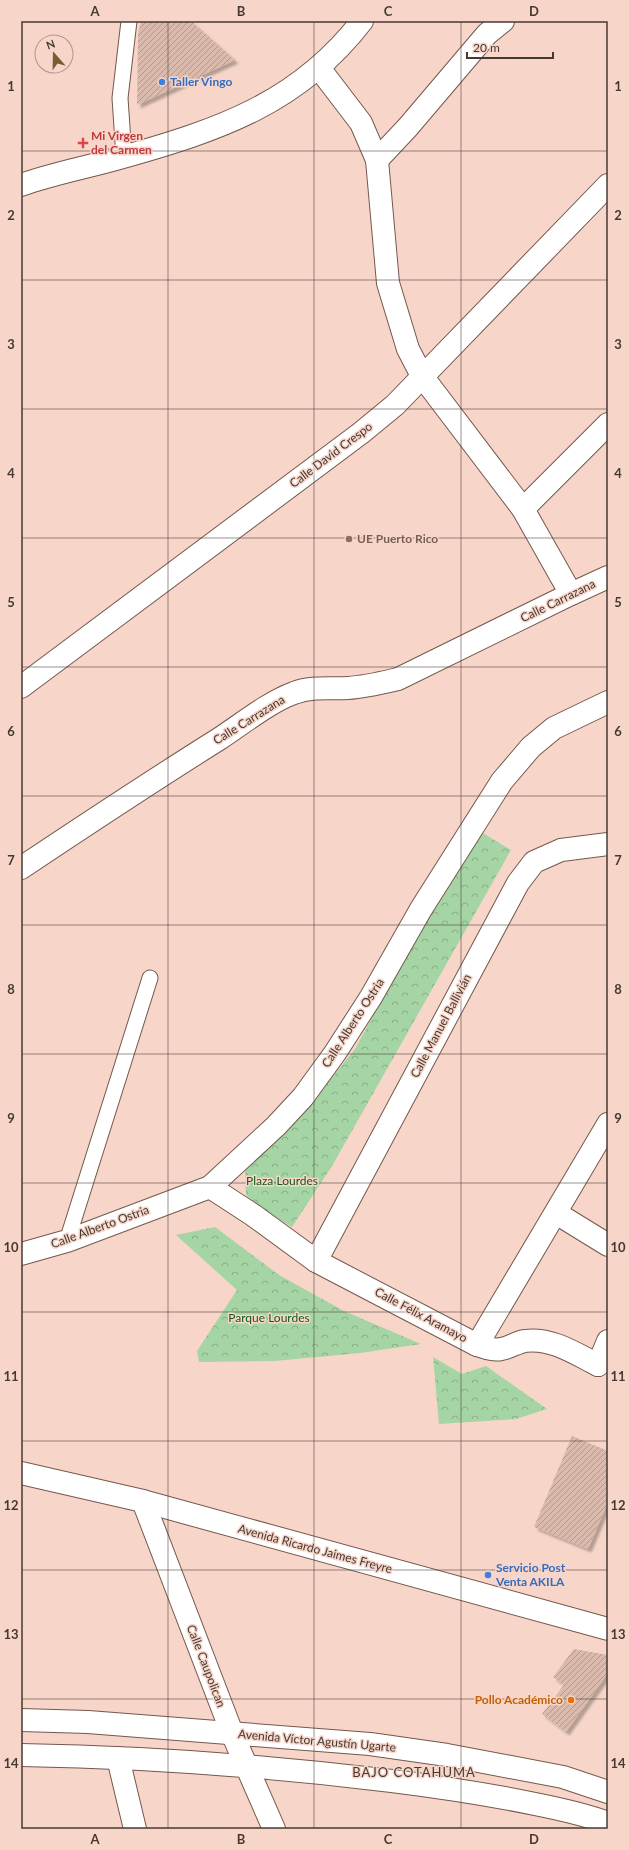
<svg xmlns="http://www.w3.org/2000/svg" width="629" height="1850" viewBox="0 0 629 1850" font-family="Lato,sans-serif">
	<defs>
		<pattern id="park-crowns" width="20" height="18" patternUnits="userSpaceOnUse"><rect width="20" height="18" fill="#a6d5a5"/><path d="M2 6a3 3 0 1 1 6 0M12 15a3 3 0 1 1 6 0" fill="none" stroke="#89ae87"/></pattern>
		<pattern id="building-hatch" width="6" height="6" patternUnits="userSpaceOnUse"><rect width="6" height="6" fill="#d9baac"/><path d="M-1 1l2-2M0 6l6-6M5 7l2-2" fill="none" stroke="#b2988d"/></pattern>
		<filter id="shadow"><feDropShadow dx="3.5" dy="3.5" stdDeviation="1" flood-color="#0004"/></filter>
	</defs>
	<rect width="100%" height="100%" fill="#f7d6c9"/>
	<g fill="url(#park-crowns)">
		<polygon points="478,830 511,850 332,1166 292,1227 258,1206 246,1195 245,1169 274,1143 320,1092 355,1049 406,955"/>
		<polygon points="215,1227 279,1275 344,1311 421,1344 360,1353 275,1361 199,1362 197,1351 237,1290 176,1235"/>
		<polygon points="433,1357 462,1374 486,1366 547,1409 516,1419 439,1424"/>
	</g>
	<g fill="url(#building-hatch)" filter="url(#shadow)">
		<polygon points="141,21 191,21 235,60 137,105 138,34"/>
		<polygon points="572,1436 608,1451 608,1502 588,1549 534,1527"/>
		<polygon points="574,1649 608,1655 608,1673 566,1732 542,1714 564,1685 553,1677"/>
	</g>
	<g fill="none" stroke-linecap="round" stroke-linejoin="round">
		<g stroke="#74584c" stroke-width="17">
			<g id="service">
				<polyline points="124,157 120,98 129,21"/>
				<polyline points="67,1241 150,978"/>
			</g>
		</g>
		<g stroke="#74584c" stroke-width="24">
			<g id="pedestrian">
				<path d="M477 1345C484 1347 493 1351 501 1349 509 1348 517 1342 525 1341 551 1337 576 1354 598 1365"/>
				<polyline points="118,1758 135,1829"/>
			</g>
		</g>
		<g stroke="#74584c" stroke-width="24">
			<g id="minor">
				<polyline points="319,68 361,123 377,160 388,283 408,349 422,376 523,509 571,594"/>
				<polyline points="377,160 408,127 487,34 503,21"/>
				<polyline points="523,509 608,424"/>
				<polyline points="21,687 361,433 395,405 608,185"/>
				<path d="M21 868C87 824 152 781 219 739 242 724 269 702 294 693 311 686 330 689 348 688 365 687 381 683 398 679L571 594 608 577"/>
				<polyline points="210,1187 253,1215 316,1261 477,1345 608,1124"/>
				<polyline points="556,1213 608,1245"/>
				<polyline points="21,1254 67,1241 210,1187 276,1126 303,1097 335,1053 371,997 421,909 502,781 531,747 554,728 608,702"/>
				<polyline points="316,1261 518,883 534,862 561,850 608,844"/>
				<polyline points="598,1365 608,1341"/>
				<polyline points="143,1501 232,1733 274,1829"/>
			</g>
		</g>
		<g stroke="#74584c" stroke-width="24">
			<g id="tertiary">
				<polyline points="21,1720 88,1722 370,1744 447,1755 563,1777 608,1792"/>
				<path d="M21 1755C145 1757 269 1766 392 1781 440 1787 487 1794 535 1804 560 1809 584 1814 608 1823"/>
			</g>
		</g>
		<g stroke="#74584c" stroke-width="24">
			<path id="secondary" d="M21 185C54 173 89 167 123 157 219 130 299 103 362 21"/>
		</g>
		<g stroke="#74584c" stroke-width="24">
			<polyline id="primary" points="21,1473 143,1501 608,1629"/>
		</g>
		<use href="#service" stroke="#fff" stroke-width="15"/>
		<use href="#pedestrian" stroke="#fff" stroke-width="22"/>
		<use href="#minor" stroke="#fff" stroke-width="22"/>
		<use href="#tertiary" stroke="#fff" stroke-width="22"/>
		<use href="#secondary" stroke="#fff" stroke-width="22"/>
		<use href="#primary" stroke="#fff" stroke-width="22"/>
	</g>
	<path fill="none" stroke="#463933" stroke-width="1" stroke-opacity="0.55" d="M168 21V1829M314 21V1829M461 21V1829M21 151H608M21 280H608M21 409H608M21 538H608M21 667H608M21 796H608M21 925H608M21 1054H608M21 1183H608M21 1312H608M21 1441H608M21 1570H608M21 1699H608"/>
	<g fill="#3f7fe0" stroke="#f7d6c9" stroke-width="1.5">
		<circle cx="162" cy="82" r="4"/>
		<circle cx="488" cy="1575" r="4"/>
	</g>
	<path fill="#e0444e" stroke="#f7d6c9" stroke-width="1.5" d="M81 137h4v4h4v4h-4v4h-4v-4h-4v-4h4z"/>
	<circle fill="#8d6e63" stroke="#f7d6c9" stroke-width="1.5" cx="349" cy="539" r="4"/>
	<circle fill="#e8710a" stroke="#f7d6c9" stroke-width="1.5" cx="571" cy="1700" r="4"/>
	<g text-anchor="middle" stroke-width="3" stroke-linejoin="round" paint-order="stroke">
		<g font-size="12" font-weight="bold" fill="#366cbe" stroke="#f7d6c9" text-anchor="start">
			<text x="170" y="86">Taller Vingo</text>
			<text x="496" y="1572">Servicio Post<tspan x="496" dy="14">Venta AKILA</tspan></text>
		</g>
		<g font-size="12" font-weight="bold" fill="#be3a42" stroke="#f7d6c9" text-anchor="start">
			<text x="91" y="140">Mi Virgen<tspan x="91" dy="14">del Carmen</tspan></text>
		</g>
		<g font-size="12" fill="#463933" stroke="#f7d6c9">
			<text transform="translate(331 455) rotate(-37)" y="4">Calle David Crespo</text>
			<text transform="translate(558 601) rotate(-26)" y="4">Calle Carrazana</text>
			<text transform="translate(249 720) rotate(-32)" y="4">Calle Carrazana</text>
			<text transform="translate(353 1023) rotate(-57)" y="4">Calle Alberto Ostria</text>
			<text transform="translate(441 1026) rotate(-62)" y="4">Calle Manuel Ballivián</text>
			<text transform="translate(100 1227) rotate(-20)" y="4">Calle Alberto Ostria</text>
			<text transform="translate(421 1315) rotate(28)" y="4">Calle Félix Aramayo</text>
			<text transform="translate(315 1549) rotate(15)" y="4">Avenida Ricardo Jaimes Freyre</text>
			<text transform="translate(206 1666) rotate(69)" y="4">Calle Caupolican</text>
			<text transform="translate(317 1741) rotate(5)" y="4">Avenida Víctor Agustín Ugarte</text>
		</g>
		<g font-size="12" font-weight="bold" fill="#785e54" stroke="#f7d6c9" text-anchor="start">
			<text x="357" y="543">UE Puerto Rico</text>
		</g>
		<g font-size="12" fill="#105816" stroke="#f7d6c9">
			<text x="282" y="1185">Plaza Lourdes</text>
			<text x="269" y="1322">Parque Lourdes</text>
		</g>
		<g font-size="12" font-weight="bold" fill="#c56008" stroke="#f7d6c9" text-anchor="end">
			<text x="563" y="1704">Pollo Académico</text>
		</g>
		<g font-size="13" letter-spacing="1" fill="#463933" stroke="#f7d6c9">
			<text x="414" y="1777">BAJO COTAHUMA</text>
		</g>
	</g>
	<rect width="629" height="1850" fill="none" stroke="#f7d6c9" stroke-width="44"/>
	<g transform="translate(54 54) rotate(340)"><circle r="19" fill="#f7d6c9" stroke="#b0978d"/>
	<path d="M0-3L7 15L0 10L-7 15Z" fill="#7a5c30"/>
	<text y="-6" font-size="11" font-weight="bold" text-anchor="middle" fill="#463933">N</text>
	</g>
	<path d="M467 52v6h86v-6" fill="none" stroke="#463933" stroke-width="2"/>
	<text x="473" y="52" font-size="12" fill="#463933" stroke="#f7d6c9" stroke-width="3" paint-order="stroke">20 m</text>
	<rect x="22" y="22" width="585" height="1806" fill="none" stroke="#463933" stroke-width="1.5"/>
	<g font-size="13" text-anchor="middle" font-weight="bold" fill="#463933">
		<text x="95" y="16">A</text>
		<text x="241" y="16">B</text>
		<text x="388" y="16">C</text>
		<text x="534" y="16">D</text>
		<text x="11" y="91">1</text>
		<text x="618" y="91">1</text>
		<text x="11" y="220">2</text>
		<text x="618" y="220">2</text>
		<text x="11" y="349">3</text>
		<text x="618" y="349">3</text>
		<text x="11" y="478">4</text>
		<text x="618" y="478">4</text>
		<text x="11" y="607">5</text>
		<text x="618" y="607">5</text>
		<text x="11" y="736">6</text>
		<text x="618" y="736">6</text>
		<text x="11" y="865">7</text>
		<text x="618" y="865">7</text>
		<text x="11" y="994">8</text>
		<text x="618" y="994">8</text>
		<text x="11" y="1123">9</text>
		<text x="618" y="1123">9</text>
		<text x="11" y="1252">10</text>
		<text x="618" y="1252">10</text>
		<text x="11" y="1381">11</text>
		<text x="618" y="1381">11</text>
		<text x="11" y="1510">12</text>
		<text x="618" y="1510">12</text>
		<text x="11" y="1639">13</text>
		<text x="618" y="1639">13</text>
		<text x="11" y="1768">14</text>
		<text x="618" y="1768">14</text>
		<text x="95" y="1844">A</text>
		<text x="241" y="1844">B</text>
		<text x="388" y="1844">C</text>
		<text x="534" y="1844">D</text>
	</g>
</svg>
